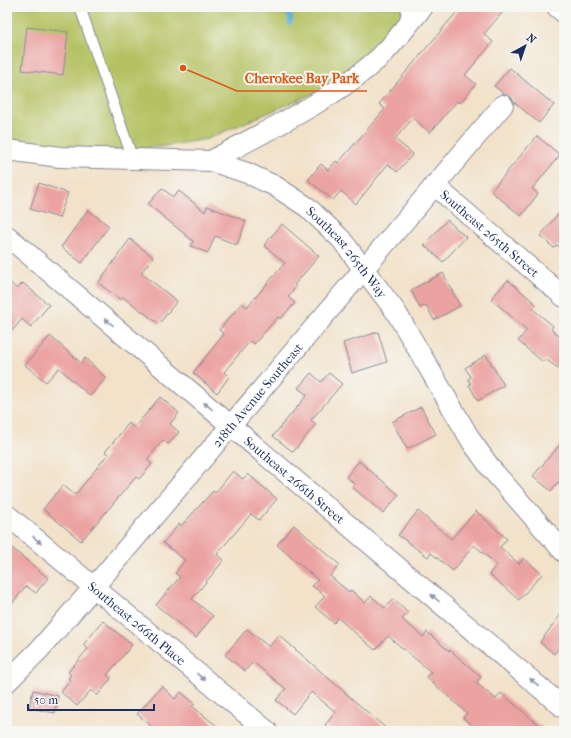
<svg xmlns="http://www.w3.org/2000/svg" width="571" height="738" viewBox="0 0 571 738" font-family="'IM FELL French Canon',serif">
	<rect width="100%" height="100%" fill="#f6f6f2"/>
	<filter id="ink" filterUnits="userSpaceOnUse"><feTurbulence type="fractalNoise" baseFrequency=".025" numOctaves="2"/><feDisplacementMap in="SourceGraphic" scale="8" xChannelSelector="R" yChannelSelector="G"/><feConvolveMatrix kernelMatrix="1 2 1 2 8 2 1 2 1" color-interpolation-filters="sRGB"/></filter>
	<filter id="wash" filterUnits="userSpaceOnUse"><feTurbulence type="fractalNoise" baseFrequency=".012" numOctaves="4" result="noise"/><feDisplacementMap in="SourceGraphic" scale="16" xChannelSelector="R" yChannelSelector="G"/><feGaussianBlur stdDeviation="0.9" result="paint"/><feColorMatrix in="noise" values="0 0 0 0 0 0 0 0 0 0 0 0 0 0 0 0 0 1.4 0 .05"/><feComposite in="paint" operator="in"/></filter>
	<g filter="url(#wash)">
		<rect width="100%" height="100%" fill="#f2e2ca"/>
		<polygon fill="#b5c263" stroke="#687860" points="7,7 418,7 340,82 207,139 159,147 75,153 7,140"/>
		<g fill="none" stroke-linecap="round" stroke-linejoin="round">
			<polyline stroke="#61b1dc" stroke-width="5" points="287,7 286,11 291,18 290,23"/>
		</g>
		<g id="blocks">
			<g fill="#eba3a1">
				<polygon points="461,7 507,7 484,34 493,42 465,75 476,84 460,103 457,101 430,133 413,118 395,139 413,154 397,172 388,164 356,204 341,191 333,200 308,180 321,164 328,170 336,161 338,163 385,109 379,104"/>
				<polygon points="27,27 68,32 63,75 22,70"/>
				<polygon points="510,68 554,105 539,123 514,102 511,97 504,94 494,86"/>
				<polygon points="537,136 560,155 532,189 538,194 521,216 491,191"/>
				<polygon points="39,183 68,193 59,218 30,209"/>
				<polygon points="162,188 173,197 179,191 205,212 207,206 246,221 237,245 215,236 208,253 191,246 193,241 148,204"/>
				<polygon points="564,207 564,251 557,245 554,248 540,236"/>
				<polygon points="88,210 109,226 82,263 61,247"/>
				<polygon points="447,220 466,237 443,262 424,245"/>
				<polygon points="282,224 319,256 294,285 296,287 288,297 295,303 280,319 278,317 254,344 250,341 224,372 229,377 217,393 193,373 224,334 219,330 242,303 247,307 285,263 264,245"/>
				<polygon points="130,239 153,257 141,273 177,301 159,324 123,297 121,300 98,283"/>
				<polygon points="443,273 460,306 434,320 426,305 420,308 411,290"/>
				<polygon points="7,280 17,289 23,283 49,305 31,327 22,319 7,337"/>
				<polygon points="508,280 537,305 533,309 553,326 551,329 564,340 564,372 545,359 543,362 518,341 527,330 491,299"/>
				<polygon points="378,332 387,362 352,373 343,343"/>
				<polygon points="50,336 81,363 85,358 106,378 90,396 59,368 46,382 25,365"/>
				<polygon points="486,355 504,385 478,401 469,385 471,384 468,379 471,377 465,368"/>
				<polygon points="311,373 321,382 329,373 342,384 311,420 316,424 293,452 273,436 307,395 298,388"/>
				<polygon points="160,397 179,413 170,424 179,432 168,444 163,440 147,460 152,464 139,479 136,477 81,541 43,509 63,485 75,495 108,454 105,452 129,423 134,428"/>
				<polygon points="421,407 436,434 407,449 392,422"/>
				<polygon points="564,440 564,487 558,482 551,491 533,476"/>
				<polygon points="359,461 399,495 383,513 352,487 355,484 346,477"/>
				<polygon points="233,471 243,479 248,474 277,499 259,520 251,514 217,554 224,560 192,599 213,616 196,638 156,605 180,577 175,573 185,560 163,543 179,524 181,526 213,491 215,493"/>
				<polygon points="418,511 451,539 476,511 507,539 500,547 519,564 524,558 542,574 519,600 489,574 497,565 474,545 453,571 431,553 428,557 398,535"/>
				<polygon points="294,525 340,565 330,576 349,592 351,590 365,603 371,596 385,608 393,599 408,613 402,619 423,637 427,632 449,651 450,650 481,677 476,683 496,699 501,693 546,731 479,731 463,718 467,713 426,677 431,672 388,636 375,650 338,618 334,623 315,607 325,596 312,586 318,580 277,545"/>
				<polygon points="7,544 48,578 36,593 26,586 7,610"/>
				<polygon points="564,610 564,642 554,654 540,642"/>
				<polygon points="103,621 132,645 107,675 111,679 97,696 91,690 77,706 61,692 71,680 68,678 71,675 68,672 88,649 83,645"/>
				<polygon points="247,629 269,647 279,635 389,731 331,731 325,725 336,712 311,692 293,714 276,700 286,689 253,662 245,671 225,655"/>
				<polygon points="162,686 175,699 181,692 195,704 192,706 223,731 157,731 137,714"/>
				<polygon points="33,690 58,696 55,713 29,708"/>
			</g>
		</g>
	</g>
	<g filter="url(#ink)">
		<use href="#blocks" fill-opacity="0" stroke="#868894" stroke-width="1"/>
		<g fill="none" stroke-linecap="round" stroke-linejoin="round">
			<g stroke="#868894" stroke-width="12">
				<g id="service">
					<polyline points="80,7 133,160"/>
					<polyline points="405,23 407,7"/>
				</g>
			</g>
			<g stroke="#868894" stroke-width="22">
				<g id="minor">
					<polyline points="557,7 564,13"/>
					<path id="s1" d="M7 150 60 157 211 161 247 173 275 186 307 207 341 239 396 312 472 442 492 470 564 552"/>
					<path d="M211 161C268 129 330 102 379 58 395 43 408 24 423 7"/>
					<path id="s2" d="M434 185 564 297"/>
					<path id="s3" d="M7 236 564 708"/>
					<path id="s4" d="M7 515 267 731"/>
					<path id="s5" d="M7 682 39 650 93 588 503 105"/>
				</g>
			</g>
			<use href="#service" stroke="#fff" stroke-width="10"/>
			<use href="#minor" stroke="#fff" stroke-width="20"/>
		</g>
		<defs><path id="oneway-solid" d="M-6-.8H1V-3.2L6.5 0L1 3.2V.8H-6Z"/></defs>
		<g fill="#8d97ae">
			<use href="#oneway-solid" transform="translate(109 322) rotate(-140)"/>
			<use href="#oneway-solid" transform="translate(208 406) rotate(-140)"/>
			<use href="#oneway-solid" transform="translate(37 540) rotate(40)"/>
			<use href="#oneway-solid" transform="translate(435 598) rotate(-140)"/>
			<use href="#oneway-solid" transform="translate(201 677) rotate(40)"/>
			<use href="#oneway-solid" transform="translate(534 682) rotate(-140)"/>
		</g>
	</g>
	<g text-anchor="middle" stroke-width="4" stroke-linejoin="round" paint-order="stroke">
		<g font-size="13" fill="#1b2f5e" stroke="#f6f6f2">
			<text dy="5" stroke="none"><textPath href="#s2" startOffset="74">Southeast 265th Street</textPath></text>
			<text dy="5" stroke="none"><textPath href="#s1" startOffset="372">Southeast 265th Way</textPath></text>
			<text dy="5" stroke="none"><textPath href="#s5" startOffset="381">218th Avenue Southeast</textPath></text>
			<text dy="5" stroke="none"><textPath href="#s3" startOffset="377">Southeast 266th Street</textPath></text>
			<text dy="5" stroke="none"><textPath href="#s4" startOffset="169">Southeast 266th Place</textPath></text>
		</g>
	</g>
	<path fill="none" stroke="#de5710" stroke-width="1.5" d="M183 68L237 91H367"/>
	<circle fill="#de5710" stroke="#f6f6f2" stroke-width="1.5" cx="183" cy="68" r="4"/>
	<g font-size="14" text-anchor="middle" font-weight="bold" fill="#de5710" stroke="#f6f6f2" stroke-width="4" stroke-linejoin="round" paint-order="stroke">
		<text x="302" y="83">Cherokee Bay Park</text>
	</g>
	<rect width="571" height="738" fill="none" stroke="#f6f6f2" stroke-width="24"/>
	<g transform="translate(525 46) rotate(40)" stroke="#f6f6f2" stroke-width="3" paint-order="stroke">
	<path d="M0-3L7 15L0 10L-7 15Z" fill="#1b2f5e"/>
	<text y="-6" font-size="11" font-weight="bold" text-anchor="middle" fill="#1b2f5e">N</text>
	</g>
	<path d="M28 704v6h126v-6" fill="none" stroke="#1b2f5e" stroke-width="2"/>
	<text x="34" y="704" font-size="12" fill="#1b2f5e" stroke="#f6f6f2" stroke-width="3" paint-order="stroke">50 m</text>
</svg>
